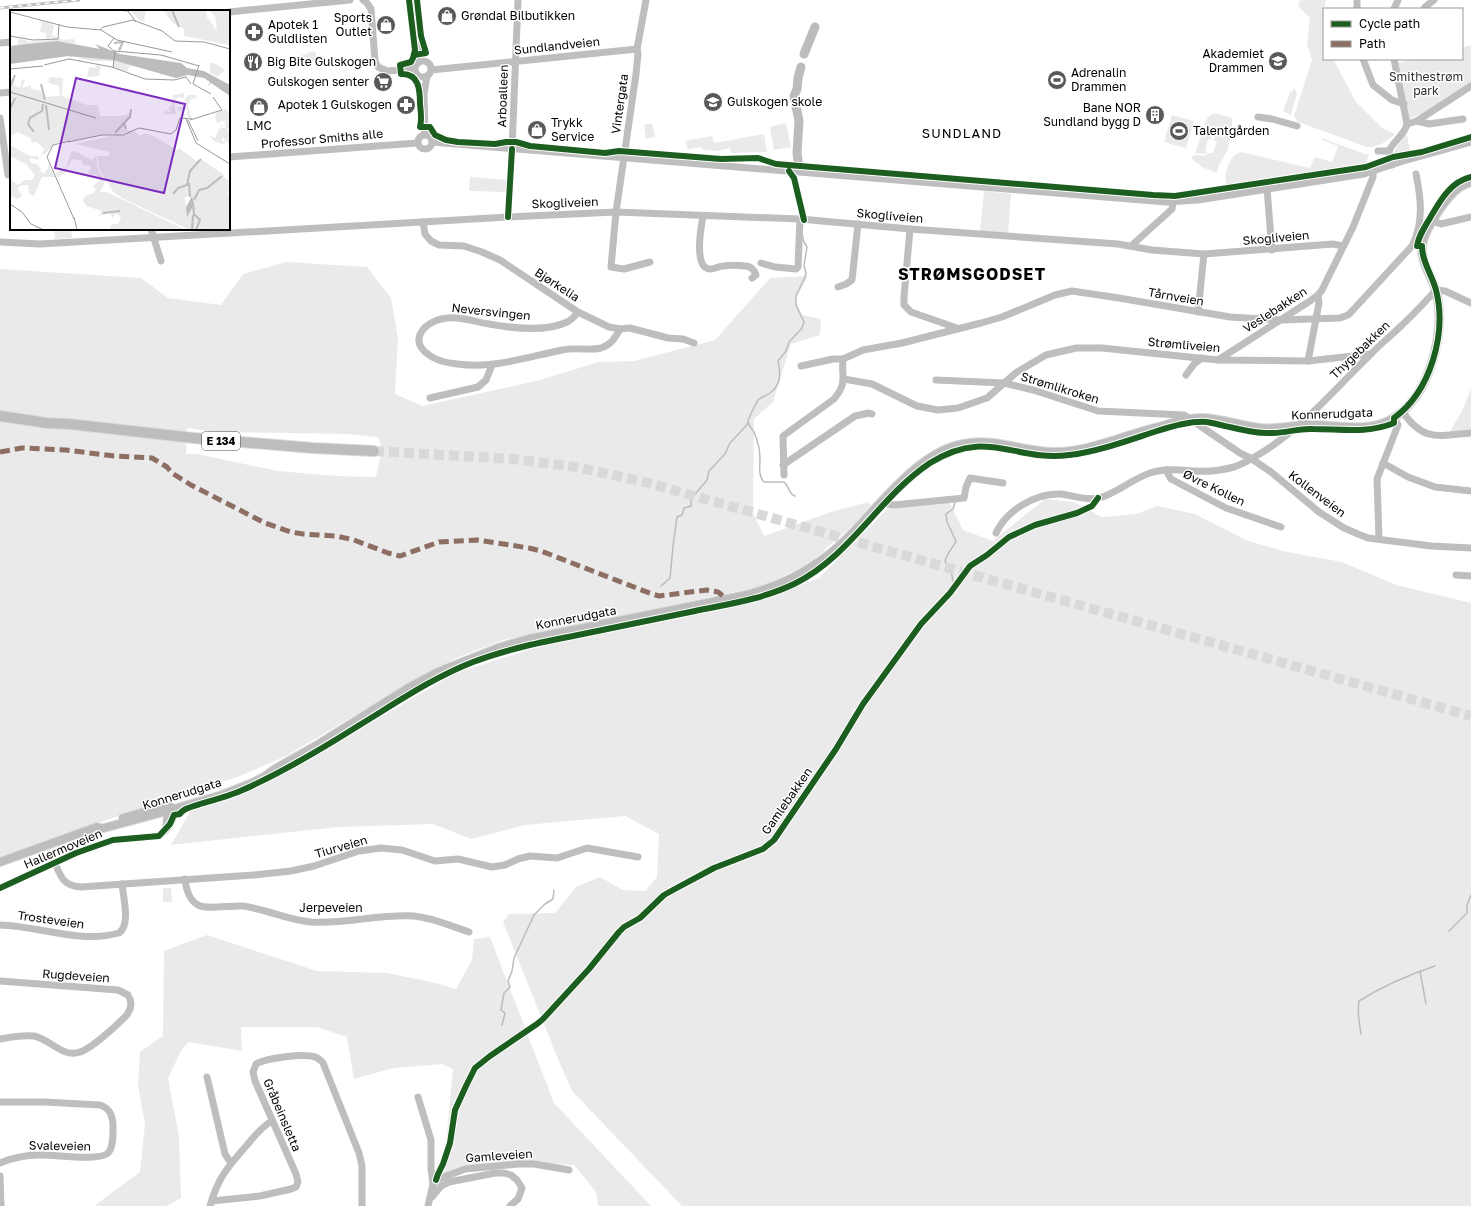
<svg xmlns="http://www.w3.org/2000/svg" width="1471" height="1206" viewBox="0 0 1471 1206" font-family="'Golos Text',sans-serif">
	<rect width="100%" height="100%" fill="#fff"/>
	<g fill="#eaeaea" fill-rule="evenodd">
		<path d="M1300 0H1326L1324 9V59H1333L1356 102 1382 128 1395 134C1388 141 1377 148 1367 147L1298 122 1294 116 1312 60 1307 44 1310 18 1298 6Z"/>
		<polygon points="1471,45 1471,83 1434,109 1409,119 1397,63 1414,59 1462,59 1462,48"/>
		<polygon points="313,51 316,53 315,61 303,66 301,56"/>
		<polygon points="1294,88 1297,93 1291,115 1283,111 1290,92 1292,92"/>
		<polygon points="1214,113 1232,118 1232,132 1204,125 1208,117"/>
		<polygon points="1172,115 1194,121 1186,148 1164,142"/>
		<polygon points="652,123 655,137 646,139 644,125"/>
		<polygon points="786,123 791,147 774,150 770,127"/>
		<polygon points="1203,127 1231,134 1228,149 1219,165 1217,173 1202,167 1191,158 1194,155 1204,156 1210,153 1213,153 1217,141 1214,141 1215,135 1202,130"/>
		<polygon points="1202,133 1211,136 1211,140 1208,139 1205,151 1208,152 1205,154 1195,153"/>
		<polygon points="764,134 767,152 731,153 730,148 717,151 703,150 701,147 688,149 685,141 712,136 714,143"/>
		<path d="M1407 135 1410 151 1394 155C1394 148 1402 140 1407 135Z"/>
		<path d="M1322 138 1365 154H1369L1365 165 1226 186C1224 174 1228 156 1241 152L1310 168 1315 157 1332 162 1338 146 1320 139Z"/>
		<polygon points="1323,174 1323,176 1317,179 1232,192 1228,190"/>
		<polygon points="470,177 508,180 508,192 469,191"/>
		<polygon points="984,191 1011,194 1008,234 980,231"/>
		<polygon points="54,229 71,229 72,238 55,239"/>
		<path d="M286 262 367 267 391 298 398 338 395 394 422 406 536 381 599 362 634 361 715 340 770 278 808 276 795 300 802 315 821 319 820 335 791 344 773 402 754 419 753 513 764 536 831 512 868 502 873 507 810 563 763 586 503 640 456 658 396 691 286 756 240 776 185 793 0 857V269L141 278 168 298 221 305 243 274ZM187 428 215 432 348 434 378 437 382 449 376 477 336 476 278 471 197 454H186Z"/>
		<polygon points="1471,389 1471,431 1449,433 1462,411"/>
		<polygon points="1045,499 1074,502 1102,517 1136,514 1157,506 1195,514 1248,541 1287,552 1342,562 1396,585 1471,603 1471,1206 682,1206 572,1091 558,1059 503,922 509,914 555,913 576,887 600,877 623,890 645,891 657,877 659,834 625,816 525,825 471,839 433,824 338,827 171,845 191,810 226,800 297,766 456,673 541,646 739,605 784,591 819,578 888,508 903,505 949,501 963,530 993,541"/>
		<polygon points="163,888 171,888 172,902 163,902"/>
		<polygon points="207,935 317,971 387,973 436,983 456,989 472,960 474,939 490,937 554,1103 651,1206 598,1206 596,1192 574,1165 525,1163 470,1167 436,1180 446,1143 453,1069 442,1064 394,1068 354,1079 347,1037 317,1027 241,1027 242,1051 189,1042 182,1049 168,1078 179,1137 181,1198 167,1206 94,1206 140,1172 145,1124 138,1085 140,1052 163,1036 164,951"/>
	</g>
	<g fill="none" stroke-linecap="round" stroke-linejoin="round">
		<g stroke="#bcbcbc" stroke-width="1.5">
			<path d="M795 496C788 494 790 487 784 482H764C758 476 760 466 760 459 760 451 757 439 754 432 752 428 748 426 748 421 749 418 756 402 759 399 762 397 766 396 770 393 781 385 781 374 778 361L786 351 789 342 802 328 804 322 796 305V296L805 277 806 273 804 265 807 247 804 242 802 234"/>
			<path d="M953 581 951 571 945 561C947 553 953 548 956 541L947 522 946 514 953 509 955 502"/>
			<polyline points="661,586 670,578 673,546 677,517 682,515 684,508 691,506 691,499 707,480 709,471 725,454 730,443 745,427 748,423"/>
			<polyline points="1449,931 1467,913 1467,905 1471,895"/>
			<polyline points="1420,971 1426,1004"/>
			<polyline points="502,1025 505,1013 501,1010 504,993 510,987 508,981 512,971 514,958 534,915 545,904 553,899 554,890"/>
			<path d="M1361 1034C1359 1023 1357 1012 1359 1001 1383 986 1408 975 1435 966"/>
		</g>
		<g stroke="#bcbcbc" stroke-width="9">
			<polyline points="804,54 815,27"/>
			<polyline points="798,161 797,153 799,121 794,96 797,89 798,78 801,67"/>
		</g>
		<polyline stroke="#d9d9d9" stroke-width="10" stroke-dasharray="10 5" stroke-linecap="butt" points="374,451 513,459 576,467 645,482 1471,716"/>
		<g stroke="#dbdbdb" stroke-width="10">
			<g id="major">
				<polyline points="123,818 162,807"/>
				<path d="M92 829 104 828 167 811 222 795 250 784 264 777 275 769 319 744 410 687 438 672 501 647 529 639 737 597C775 589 808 573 838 547 874 515 914 453 963 444 995 437 1025 453 1056 452 1077 452 1095 446 1115 440 1130 435 1146 430 1162 426 1175 422 1188 418 1201 418 1221 418 1240 426 1260 428 1277 430 1293 425 1309 425 1337 424 1367 434 1392 419 1430 396 1445 335 1437 294 1433 278 1421 263 1422 247 1422 233 1444 201 1454 192 1459 187 1465 184 1471 182"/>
				<polyline points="0,862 97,827"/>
			</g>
		</g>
		<g stroke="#dbdbdb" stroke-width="12">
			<polyline id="highway" points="0,416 47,423 69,424 194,438 313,448 374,451"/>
		</g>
		<g stroke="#bebebe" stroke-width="7">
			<polyline points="363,0 367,3 371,9 375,61 378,67 387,71 414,69"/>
			<polyline points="414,0 419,46 417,63"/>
			<polyline points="646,0 637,49 638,54 636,74 616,212 611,267 624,269 650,262"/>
			<polyline points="1357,0 1357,9"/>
			<polyline points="1394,9 1398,0"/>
			<polyline points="1424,9 1425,7 1434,0"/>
			<polyline points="229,12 350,0"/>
			<polyline points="0,43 11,42"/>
			<polyline points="1363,59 1373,85 1392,100 1404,104"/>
			<circle cx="423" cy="69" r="8"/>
			<polyline points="431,70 637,49"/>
			<polyline points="0,93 11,92"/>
			<polyline points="1258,117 1272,119 1297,126"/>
			<polyline points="0,118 8,175"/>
			<polyline points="1417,121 1429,124 1463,119"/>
			<polyline points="1407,124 1417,121 1471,86"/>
			<circle cx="425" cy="142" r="7"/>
			<polyline points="425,135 424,94 427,76"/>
			<polyline points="432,142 1166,202 1198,200 1364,174 1400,162 1471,142"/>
			<polyline points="512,149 518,0"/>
			<polyline points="1378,151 1389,151"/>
			<polyline points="229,157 417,143"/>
			<path d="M1392 165 1389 151C1393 141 1405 135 1407 124L1394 59"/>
			<polyline points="1267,189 1272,250"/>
			<path d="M703 216C701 227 693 270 711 269 715 269 719 266 723 266 731 265 738 265 745 266 751 266 754 269 756 275L752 278"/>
			<polyline points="1433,221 1441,224 1471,217"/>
			<polyline points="423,222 425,234 431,241 439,245 464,246 482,252 500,260 578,312 609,327 620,329 630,328 668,338 683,339 694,343"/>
			<polyline points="151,229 161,261"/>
			<polyline points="910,229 904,297 904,305 911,312 957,328"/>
			<polyline points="0,242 40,244 508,217 616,212 800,219 910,229 1118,244 1152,250 1204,254 1333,244 1343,246"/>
			<polyline points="1131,246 1172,209 1173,202"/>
			<polyline points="761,263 775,267 796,269 798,267 800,219"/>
			<polyline points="838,287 846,284 852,280 858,224"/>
			<path d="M578 312C575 316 572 320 567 322 547 332 511 328 489 324 476 322 461 316 447 318 436 319 421 326 419 338 418 345 423 351 429 355 437 361 447 363 457 364 494 369 527 357 562 350 575 347 589 351 601 348 611 345 615 338 620 329"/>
			<polyline points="1198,312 1204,254"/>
			<polyline points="1218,360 1310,301 1318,295 1322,290 1353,227 1373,177 1373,172"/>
			<polyline points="1308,361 1319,303 1318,295"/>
			<polyline points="801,366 833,359 843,359"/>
			<polyline points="1186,375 1194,364 1202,358"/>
			<polyline points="844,379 872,384 917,406 938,410 958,408 987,398 1017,372 1046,355 1076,348 1102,348 1218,360 1308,361 1371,354"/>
			<polyline points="936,380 1004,383 1033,390 1098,411 1184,415 1240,453 1252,459 1271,472 1319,512 1344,528 1358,534 1368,538 1431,546 1471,548"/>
			<polyline points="430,398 478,387 486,380 492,365"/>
			<path d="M1402 411C1423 442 1438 436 1471 433"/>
			<polyline points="1383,463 1408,477 1435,487 1471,491"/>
			<polyline points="783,465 855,416 869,413 872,414"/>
			<polyline points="1166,470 1171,479 1226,508 1281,527"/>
			<path d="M784 475 783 436 834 399C848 382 841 378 843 359L863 350 902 343 981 323 1002 317 1055 295 1072 291 1119 298 1230 317 1281 320 1340 318 1348 315 1353 310 1412 246C1424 223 1421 198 1416 174"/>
			<polyline points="881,503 894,505 964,498 966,487 970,478 1003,483"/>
			<path d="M996 533C1006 511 1035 493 1060 494 1073 495 1085 501 1099 498 1117 493 1132 479 1150 473 1165 468 1181 470 1195 471 1208 472 1223 470 1234 467 1246 463 1256 456 1266 450 1306 424 1336 388 1369 356 1379 345 1391 336 1402 325 1414 314 1425 302 1436 290L1445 291 1471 303"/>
			<polyline points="1379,539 1377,479 1398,425 1394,418"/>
			<polyline points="1456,575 1471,576"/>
			<path d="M55 863C61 878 64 886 81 887L253 875 291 871 314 866 359 851 381 848 402 850 435 861 458 859 492 867 505 865 518 859 530 856 557 858 587 848 638 857"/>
			<path d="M185 879C186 889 189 900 198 905 206 910 231 905 243 906 266 909 287 920 311 922 345 924 380 914 414 916 434 918 450 926 469 932"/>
			<path d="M0 888 76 853 113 840 159 836C168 830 175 820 174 809L170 805C166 813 167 822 165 831"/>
			<path d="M0 925C40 926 79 944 119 933 131 925 123 896 122 884"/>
			<path d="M0 981 118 990 128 995C133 1003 131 1009 126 1016 117 1025 91 1049 80 1052 62 1058 50 1039 34 1036 23 1035 11 1037 0 1039"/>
			<polyline points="207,1077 225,1154 231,1163"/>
			<polyline points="418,1097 431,1140 431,1169 433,1184"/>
			<path d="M0 1102H44L100 1105C109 1108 112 1114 113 1124 113 1132 114 1147 108 1153 98 1162 53 1154 39 1155 26 1155 12 1158 0 1163"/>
			<polyline points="0,1176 1,1206"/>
			<polyline points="432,1197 441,1186 449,1182 495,1173 504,1173 511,1175 517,1180 522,1188 518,1199 510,1206"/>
			<path d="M212 1201 260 1196 291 1189 296 1187 298 1182 296 1174 255 1081 253 1072 256 1064C266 1058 305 1053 315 1057 319 1058 320 1060 323 1063L359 1153 362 1166V1206"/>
			<path d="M210 1206C218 1177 228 1167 247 1145 255 1136 261 1127 272 1121"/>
			<polyline points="428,1206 433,1184 436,1180 465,1169 518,1164 534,1164 569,1170"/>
		</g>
		<use href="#major" stroke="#bdbdbd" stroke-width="8"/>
		<use href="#highway" stroke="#bdbdbd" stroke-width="10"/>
		<g stroke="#bdbdbd" stroke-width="3">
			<polyline id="rail" points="0,8 79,0"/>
		</g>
		<use href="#rail" stroke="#fff" stroke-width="1.5" stroke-dasharray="4.5" stroke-linecap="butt"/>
		<polyline stroke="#8d6e63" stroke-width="5" stroke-dasharray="10 5" stroke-linecap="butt" points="0,452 22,448 66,450 114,456 152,458 167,467 172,473 191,485 265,523 291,532 303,534 336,536 354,540 388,553 400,556 439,542 477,540 529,548 541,551 652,594 659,596 707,590 718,592 723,596 724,600"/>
		<g stroke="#fff" stroke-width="8">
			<g id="cycleway">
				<path d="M409 0 415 50 413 58 411 62 400 65 401 74C419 73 420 90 420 104 421 112 422 120 420 127H430L435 135 446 140 458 142 495 144 506 142H516L530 146 605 153 619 151 721 159 758 158 776 164 1153 195 1175 196 1366 167 1393 157 1422 152 1471 137"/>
				<polyline points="414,55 426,53 421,36 417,0"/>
				<polyline points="789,171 794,178 804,220"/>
				<polyline points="508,217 512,149"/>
				<path d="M0 888 76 853 113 840 159 836 170 824 174 815C184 813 176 816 184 810 189 807 195 806 200 804 213 800 226 797 238 792 280 774 320 750 358 726 396 703 432 678 473 662 507 649 542 642 578 635 617 627 656 619 695 611 729 604 763 599 794 584 851 556 879 497 930 463 987 427 1014 462 1069 455 1097 452 1129 440 1157 431 1173 426 1190 421 1207 422 1228 426 1252 434 1273 433 1287 433 1299 428 1313 429 1341 429 1367 434 1394 423V418C1431 391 1447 333 1436 290 1432 275 1422 262 1422 246H1417C1419 235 1424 228 1430 218 1440 201 1450 182 1471 177"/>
				<polyline points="436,1180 438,1174 443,1164 450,1143 455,1110 466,1086 475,1068 490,1056 537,1024 543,1019 589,969 619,932 624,927 640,918 664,895 673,890 714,868 763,849 774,840 836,749 863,704 921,624 950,593 970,566 987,555 1009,537 1035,525 1077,513 1092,506 1098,498"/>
			</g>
		</g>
		<use href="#cycleway" stroke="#1b5e20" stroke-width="6"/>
	</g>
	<defs>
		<g id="shop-disc" transform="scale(1)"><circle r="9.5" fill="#595959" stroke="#fff"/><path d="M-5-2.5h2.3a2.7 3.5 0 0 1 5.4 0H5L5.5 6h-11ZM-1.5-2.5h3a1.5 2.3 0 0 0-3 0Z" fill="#fff"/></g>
		<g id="pharmacy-disc" transform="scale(1)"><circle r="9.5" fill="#595959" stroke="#fff"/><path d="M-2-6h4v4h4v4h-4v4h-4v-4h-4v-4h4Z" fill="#fff"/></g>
		<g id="school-disc" transform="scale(1)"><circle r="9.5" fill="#595959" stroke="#fff"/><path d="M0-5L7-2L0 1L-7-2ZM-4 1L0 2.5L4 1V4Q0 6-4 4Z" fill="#fff"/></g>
		<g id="restaurant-disc" transform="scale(1)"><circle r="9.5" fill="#595959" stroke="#fff"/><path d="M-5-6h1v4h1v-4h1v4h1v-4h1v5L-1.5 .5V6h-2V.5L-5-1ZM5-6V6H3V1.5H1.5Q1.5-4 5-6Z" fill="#fff"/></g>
		<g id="stadium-disc" transform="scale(1)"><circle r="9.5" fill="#595959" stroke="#fff"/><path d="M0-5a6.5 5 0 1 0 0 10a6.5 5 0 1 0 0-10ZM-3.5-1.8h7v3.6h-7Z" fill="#fff"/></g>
		<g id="supermarket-disc" transform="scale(1)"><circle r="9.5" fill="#595959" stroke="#fff"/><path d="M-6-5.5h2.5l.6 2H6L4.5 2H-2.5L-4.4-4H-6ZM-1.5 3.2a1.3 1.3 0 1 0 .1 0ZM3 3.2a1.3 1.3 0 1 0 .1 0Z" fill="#fff"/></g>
		<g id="building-disc" transform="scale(1)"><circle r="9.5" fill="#595959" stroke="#fff"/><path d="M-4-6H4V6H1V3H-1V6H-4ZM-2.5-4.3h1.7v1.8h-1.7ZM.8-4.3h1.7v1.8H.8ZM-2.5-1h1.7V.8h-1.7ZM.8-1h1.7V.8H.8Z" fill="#fff"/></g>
	</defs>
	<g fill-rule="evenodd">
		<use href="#shop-disc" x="447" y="16"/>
		<use href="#shop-disc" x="386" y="25"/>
		<use href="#pharmacy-disc" x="254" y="32"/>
		<use href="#school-disc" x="1278" y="61"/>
		<use href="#restaurant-disc" x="253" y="62"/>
		<use href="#stadium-disc" x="1057" y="80"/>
		<use href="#supermarket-disc" x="383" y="82"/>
		<use href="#school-disc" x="713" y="102"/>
		<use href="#pharmacy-disc" x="406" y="105"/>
		<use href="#shop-disc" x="259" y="107"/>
		<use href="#building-disc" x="1155" y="115"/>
		<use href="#shop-disc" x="537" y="130"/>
		<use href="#stadium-disc" x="1179" y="131"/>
	</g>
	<g text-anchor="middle" stroke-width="3" stroke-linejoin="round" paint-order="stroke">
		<rect fill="#fff" stroke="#4c4c4c" stroke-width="1" x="202" y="432" width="38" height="18" rx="3"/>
		<g font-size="11" font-weight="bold" fill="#000">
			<text x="221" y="445">E 134</text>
		</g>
		<g font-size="12" fill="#000" stroke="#fff" text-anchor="start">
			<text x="461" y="20">Grøndal Bilbutikken</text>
			<text x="372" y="22" text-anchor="end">Sports<tspan x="372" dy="14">Outlet</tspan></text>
			<text x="268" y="29">Apotek 1<tspan x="268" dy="14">Guldlisten</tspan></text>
			<text x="1264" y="58" text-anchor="end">Akademiet<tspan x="1264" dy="14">Drammen</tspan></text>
			<text x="267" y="66">Big Bite Gulskogen</text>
			<text x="1071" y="77">Adrenalin<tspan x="1071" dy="14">Drammen</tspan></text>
			<text x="369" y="86" text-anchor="end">Gulskogen senter</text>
			<text x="727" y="106">Gulskogen skole</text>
			<text x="392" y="109" text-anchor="end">Apotek 1 Gulskogen</text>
			<text x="1141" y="112" text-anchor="end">Bane NOR<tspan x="1141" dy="14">Sundland bygg D</tspan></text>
			<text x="551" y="127">Trykk<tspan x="551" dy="14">Service</tspan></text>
			<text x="259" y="130" text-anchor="middle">LMC</text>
			<text x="1193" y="135">Talentgården</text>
		</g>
		<g font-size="12" fill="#000" stroke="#fff">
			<text transform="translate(557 46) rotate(-6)" y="4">Sundlandveien</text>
			<text transform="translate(503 96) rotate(-88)" y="4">Arboalleen</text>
			<text transform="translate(620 104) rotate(-82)" y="4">Vintergata</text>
			<text transform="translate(322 139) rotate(-5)" y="4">Professor Smiths alle</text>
			<text transform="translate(565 203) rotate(-2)" y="4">Skogliveien</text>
			<text transform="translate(890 216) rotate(5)" y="4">Skogliveien</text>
			<text transform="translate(1276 238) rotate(-5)" y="4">Skogliveien</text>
			<text transform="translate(557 285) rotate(33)" y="4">Bjørkelia</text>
			<text transform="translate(1176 297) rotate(10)" y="4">Tårnveien</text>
			<text transform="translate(1275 310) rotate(-33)" y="4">Veslebakken</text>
			<text transform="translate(491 312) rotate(6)" y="4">Neversvingen</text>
			<text transform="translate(1184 345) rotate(5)" y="4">Strømliveien</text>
			<text transform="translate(1360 350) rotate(-44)" y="4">Thygebakken</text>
			<text transform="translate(1060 388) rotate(17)" y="4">Strømlikroken</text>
			<text transform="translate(1332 414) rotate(-2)" y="4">Konnerudgata</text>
			<text transform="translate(1214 488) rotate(26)" y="4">Øvre Kollen</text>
			<text transform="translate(1317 494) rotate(37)" y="4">Kollenveien</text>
			<text transform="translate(576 618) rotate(-11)" y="4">Konnerudgata</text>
			<text transform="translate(182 794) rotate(-17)" y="4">Konnerudgata</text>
			<text transform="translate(787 801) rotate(-55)" y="4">Gamlebakken</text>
			<text transform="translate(341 847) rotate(-16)" y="4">Tiurveien</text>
			<text transform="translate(63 849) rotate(-23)" y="4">Hallermoveien</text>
			<text x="331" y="912">Jerpeveien</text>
			<text transform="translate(51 920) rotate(8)" y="4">Trosteveien</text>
			<text transform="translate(76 976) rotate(4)" y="4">Rugdeveien</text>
			<text transform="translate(282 1115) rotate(67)" y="4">Gråbeinsletta</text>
			<text transform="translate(60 1146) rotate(1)" y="4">Svaleveien</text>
			<text transform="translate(499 1156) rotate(-4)" y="4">Gamleveien</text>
		</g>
		<g font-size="12" fill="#303030" stroke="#fff">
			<text x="1426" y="81">Smithestrøm<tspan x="1426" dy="14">park</tspan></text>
		</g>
		<g font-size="13" letter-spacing="1" fill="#000" stroke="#fff">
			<text x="962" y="138">SUNDLAND</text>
		</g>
		<g font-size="16" font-weight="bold" letter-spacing="1" fill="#000" stroke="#fff">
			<text x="972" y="280">STRØMSGODSET</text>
		</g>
	</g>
	<g transform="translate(10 10)">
		<rect width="220" height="220" fill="#fff"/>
		<path d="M121 0H136L134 11H130ZM153 0H196L197 7 207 21 205 6 199 0H220V35L174 26V19L162 12ZM32 11 44 15 42 25 53 30 64 29 65 34 80 37 47 31 11 36H0L7 35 9 28 20 32 43 29 42 27 36 29V23L30 22ZM49 46H71L104 50 164 65 166 68 124 56 119 57 117 61 105 59 103 51H82L63 46 59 49V46L50 47 49 50ZM200 53H204L215 60 207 67 200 62ZM86 55 91 56 89 66 77 67 79 57 85 58ZM40 67 53 68 52 86 77 95H88L90 106H113L121 103 113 119 122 121 116 124 92 125 44 134 36 143 31 145 34 139 27 132 22 133 20 128 8 122 0 126V74L5 69 3 75 10 78 12 69 15 70 12 78 21 75V79L31 81 33 87 50 86 49 76 38 73ZM174 83V88L168 87 164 91 166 104H154L155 101 162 102 158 99 162 95 163 85ZM179 85H186V88L181 89 178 96 182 108H178L177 105 174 104 177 109 170 105 177 103 178 99 168 101V97H175V88ZM216 99 220 105 218 111 220 120 217 118 220 126 215 130 213 127 212 129 213 132 220 127V135L216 131 214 134 205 132 198 125 205 128 209 119 216 117V114L211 118 210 116 214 115 216 110 207 113 205 107 206 103ZM124 121 130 126 135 123 143 126 167 140 169 138 186 151 191 149 214 165 213 166 220 172 218 184 220 187V220H180L114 189 104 183 89 159 87 146H98L100 142 64 134ZM182 186 183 194 177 206 175 187ZM0 135 20 146H28L29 150 20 148V152L28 155 31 159 29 163 32 161 33 165 38 158V154L45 167H32L24 186 19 184 18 175H13L7 178 12 186 7 189 0 186V169L8 175 14 170H22L25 165 16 154 0 146ZM65 141 82 150 86 146 88 160 95 172 90 182H97L176 220H102L100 218 102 214H108L111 207 108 205 106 203 103 208 100 203 88 206 92 201 76 196 73 190 75 186 84 183 86 179 82 177 89 171 88 165 78 164 81 156 73 155 71 150 62 149 55 163 48 167 45 163 56 158 61 142Z" fill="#eaeaea" fill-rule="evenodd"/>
		<path d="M47 31 90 39 85 34 110 44 171 53 177 58 194 61 220 75V86L201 73 198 76 200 72 194 68 178 65 166 68 103 50 58 46 0 54V39L2 38 0 36ZM182 186 184 194 177 207 176 197Z" fill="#bcbcbc"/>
		<path fill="none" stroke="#bcbcbc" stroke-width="2" d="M162 0 169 17M104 33 113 32 109 40 111 38M31 74 35 90M0 77 5 65M36 95 39 120M0 99 5 88M116 119 114 113 120 107 121 99M24 122 18 114 20 108 32 101 33 94M105 123 114 113M179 173 180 187M163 184 168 178 177 175 180 161 191 149M184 190 189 180 197 178 212 166M183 194 184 204 190 210 186 220M93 203 110 201M182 220 183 205"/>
		<path fill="none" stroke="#999" stroke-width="1" d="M104 0 118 1 126 12M0 2 57 17 91 20 107 30 162 42M90 20 93 17 123 10 152 21 165 31 194 32 220 39M0 26 23 30 48 29 49 14M104 28 98 36 105 42M104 41 151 45 189 56M34 55 59 49 102 57M102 57 135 69 164 70 176 67 181 74M103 58 105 41M0 59 33 56M183 74 189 55M183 74 201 84M0 82 86 108M203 87 212 100M176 109 186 133 220 154M178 110 188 131M180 110 212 100M60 131 43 135 37 147 64 209M58 132 92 125H113L129 118 161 124 166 120 170 108 182 109M0 194 12 202 21 214 34 220M64 207 67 220"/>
		<path fill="#7b2cbf" fill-opacity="0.15" stroke="#7b2cbf" stroke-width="2" d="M66 68 175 94 154 183 45 158Z"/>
		<rect width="220" height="220" fill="none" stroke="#000" stroke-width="2"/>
	</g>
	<rect x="1323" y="8" width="140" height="52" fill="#ffffff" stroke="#999999"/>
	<rect x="1331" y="21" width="20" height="6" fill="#1b5e20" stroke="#999999"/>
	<text x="1359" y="28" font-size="12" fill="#000000">Cycle path</text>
	<rect x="1331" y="41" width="20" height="6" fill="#8d6e63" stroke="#999999"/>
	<text x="1359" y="48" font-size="12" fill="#000000">Path</text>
</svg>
